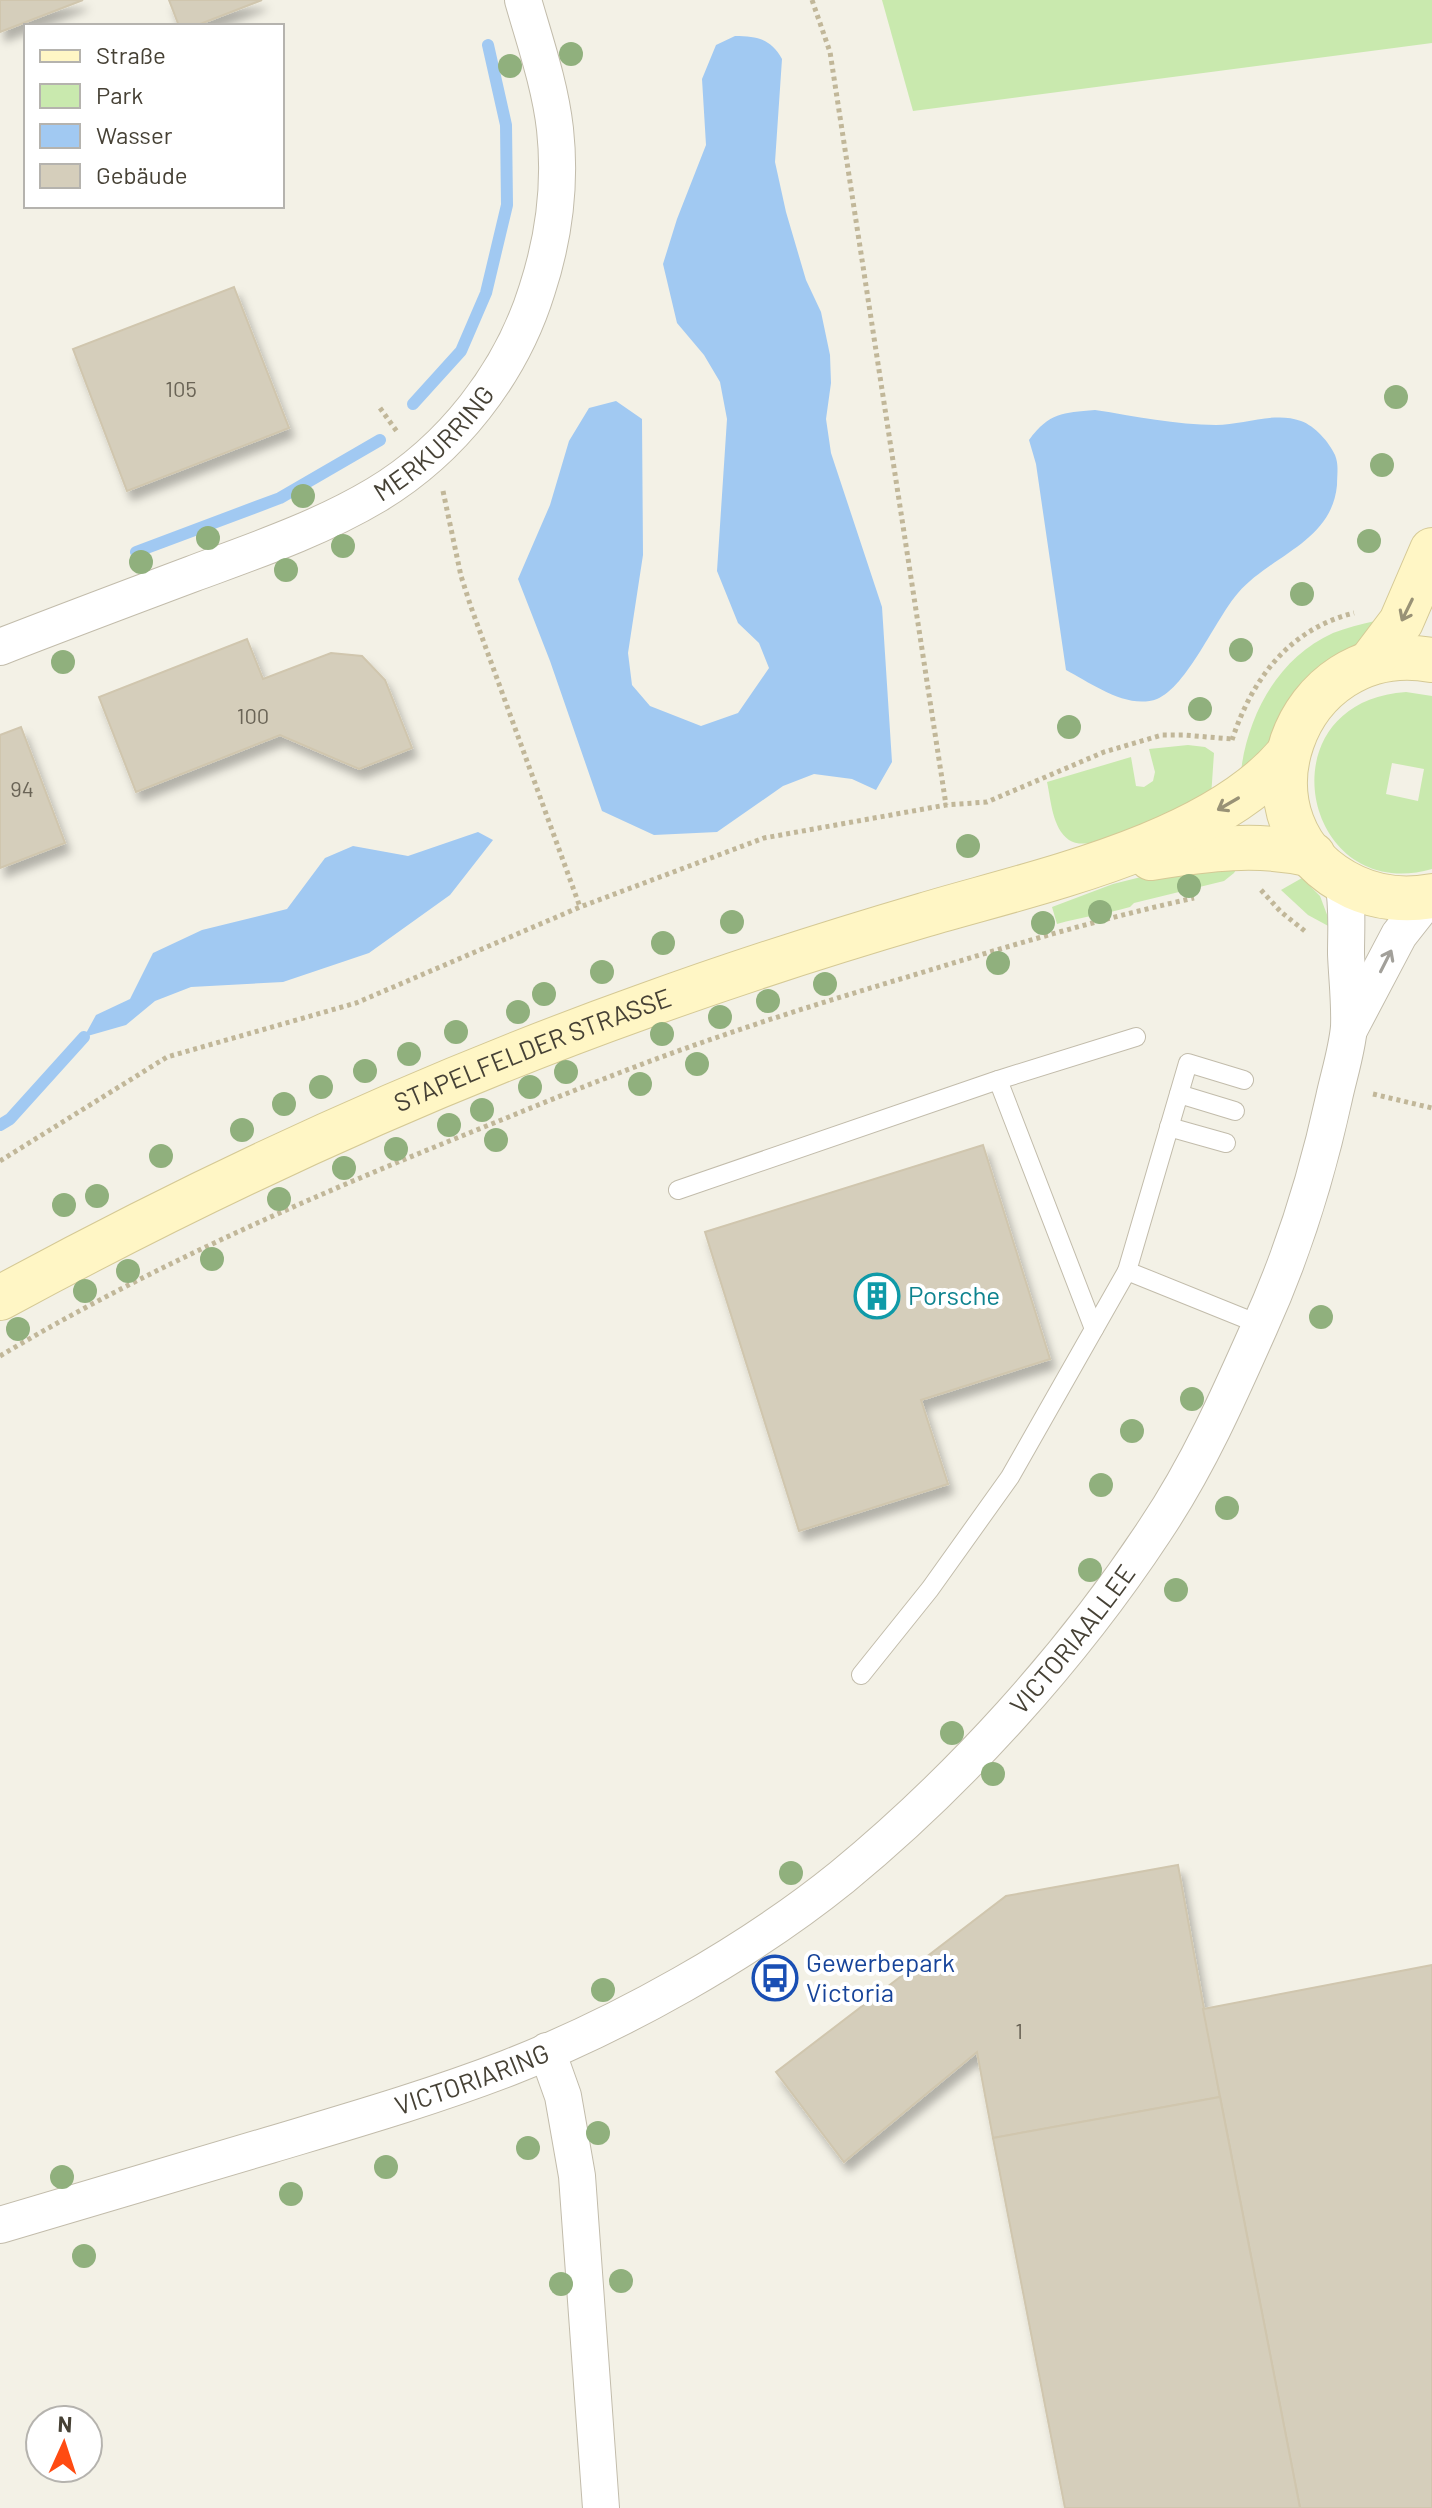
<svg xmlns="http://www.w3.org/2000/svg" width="1432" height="2508" viewBox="0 0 1432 2508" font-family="Barlow,sans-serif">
	<defs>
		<filter id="shadow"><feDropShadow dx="5" dy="9" stdDeviation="4" flood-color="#0004"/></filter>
	</defs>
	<rect width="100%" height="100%" fill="#f3f1e6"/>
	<g fill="#c9e9ae" fill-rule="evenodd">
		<polygon points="882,0 1432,0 1432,43 913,111"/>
		<path d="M1375 621H1385L1279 720 1264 753 1240 780C1245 721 1275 659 1333 633 1346 628 1361 624 1375 621Z"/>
		<path d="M1406 692 1432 696V869C1302 906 1261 702 1406 692ZM1392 763 1424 769 1418 801 1386 794Z"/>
		<path d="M1188 745 1205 747 1214 753 1211 797C1185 809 1092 857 1069 840 1052 828 1051 800 1047 782L1131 757 1136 786 1144 787 1153 781 1155 772 1149 749Z"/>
		<path d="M1237 868 1234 873 1224 881 1134 903 1130 907C1105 914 1081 917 1057 924L1052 907 1113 884 1161 872Z"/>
		<polygon points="1302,878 1320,896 1332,928 1308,915 1281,890"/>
	</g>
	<g fill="#a1c9f2">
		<path d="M735 36C757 36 771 39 782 59L775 162 786 212 806 280 821 312 830 355 831 383 826 419 831 453 882 607 892 762 876 790 852 779 814 774 783 786 717 832 654 835 602 811 550 661 518 579 550 505 569 441 589 408 616 401 642 419 643 555 628 653 632 685 650 706 701 726 738 713 769 668 759 643 738 623 717 571 727 419 720 382 704 355 677 323 663 264 677 219 706 145 702 79 716 45Z"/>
		<path d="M1095 410C1135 416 1176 425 1216 425 1243 425 1275 411 1301 421 1315 426 1329 442 1335 455 1339 465 1337 474 1337 485 1332 542 1271 555 1238 593 1216 618 1187 687 1157 699 1127 710 1091 683 1066 670L1036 464 1029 440C1050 412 1062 413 1095 410Z"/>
		<polygon points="478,832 493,840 450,895 369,953 283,982 191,987 155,1001 126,1025 84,1037 96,1015 130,999 153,953 202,930 287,909 325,858 353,846 408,856"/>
	</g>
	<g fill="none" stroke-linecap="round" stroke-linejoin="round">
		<g stroke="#a1c9f2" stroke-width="12">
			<polyline points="413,404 461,351 486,293 507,205 506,125 488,45"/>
			<polyline points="136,552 280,498 380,440"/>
			<polyline points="0,1125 10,1119 84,1037"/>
		</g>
	</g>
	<g fill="#d5cebb" stroke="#d0c6ae" stroke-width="2" filter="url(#shadow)">
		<polygon points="0,0 83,0 0,32"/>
		<polygon points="169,0 262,0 195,26 179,26"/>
		<polygon points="234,287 289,428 127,491 73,349"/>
		<polygon points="247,639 263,679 331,653 362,656 385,680 412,748 359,769 280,735 136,792 99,697"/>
		<polygon points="21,727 65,843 0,868 0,735"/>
		<polygon points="983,1145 1050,1359 921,1400 948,1484 799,1531 705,1232"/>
		<polygon points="1178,1865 1220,2097 993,2138 977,2052 844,2162 776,2072 1006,1896"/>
		<polygon points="1432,1965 1432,2508 1300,2508 1203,2009"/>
		<polygon points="1220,2097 1300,2508 1065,2508 993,2138"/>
	</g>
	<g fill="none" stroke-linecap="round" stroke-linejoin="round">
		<g stroke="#c2bcab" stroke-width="20">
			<g id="lane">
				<polyline points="998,1080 1136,1037"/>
				<polyline points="1244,1080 1188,1063 1127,1271 1261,1325"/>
				<polyline points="1179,1094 1235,1111"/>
				<polyline points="1169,1127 1226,1143"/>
				<polyline points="678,1190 998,1080 1094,1329"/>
				<polyline points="861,1675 930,1589 1010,1477 1127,1271"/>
			</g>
		</g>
		<g stroke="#c2bcab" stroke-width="38">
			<g id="street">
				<path id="s1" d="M0 647C64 622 128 598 192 574 254 551 319 529 376 495 451 450 511 374 537 290 554 238 561 184 555 129 550 85 535 42 523 0"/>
				<polyline points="1350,1028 1399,935 1429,897"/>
				<polyline points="547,2051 563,2096 577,2176 601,2508"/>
				<path id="s2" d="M0 2225C90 2198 180 2172 270 2145 350 2121 430 2098 508 2068 621 2024 748 1953 842 1877 959 1781 1072 1656 1155 1530 1198 1466 1229 1396 1260 1326 1293 1253 1317 1176 1334 1098 1339 1075 1347 1050 1349 1027 1350 1003 1347 978 1346 954 1346 929 1348 905 1343 881"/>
			</g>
		</g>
		<g stroke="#d5c995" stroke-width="46">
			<g id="secondary">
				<path d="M1432 660C1292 635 1225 827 1354 887 1378 898 1406 901 1432 896"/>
				<polyline points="1370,663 1401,622 1432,550"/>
				<path d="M1151 858C1207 849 1258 842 1313 855"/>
				<path id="s3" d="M0 1298C206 1186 421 1086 642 1007 735 973 829 943 924 915 1035 882 1210 846 1287 755"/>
			</g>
		</g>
		<g stroke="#c1b799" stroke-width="5" stroke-dasharray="4 4" stroke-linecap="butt">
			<polyline points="812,0 830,52 946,805"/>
			<polyline points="380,408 398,433"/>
			<polyline points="443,491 461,576 471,607 580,907"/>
			<path d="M1232 740C1252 679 1289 629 1354 613"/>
			<polyline points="1261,890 1281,912 1306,932"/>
			<polyline points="1373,1094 1432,1108"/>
			<polyline points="0,1161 167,1057 356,1003 580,907 764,838 946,805 987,802 1104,752 1162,735 1184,735 1232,739"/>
			<path d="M0 1356C156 1263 322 1192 489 1125 565 1094 641 1063 718 1037 787 1013 857 992 927 971 1015 944 1104 918 1194 898"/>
		</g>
		<use href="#lane" stroke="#fff" stroke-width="18"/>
		<use href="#street" stroke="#fff" stroke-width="36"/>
		<use href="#secondary" stroke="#fff6c5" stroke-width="44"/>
	</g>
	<g fill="#90b07d">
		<circle cx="571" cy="54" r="12"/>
		<circle cx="510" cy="66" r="12"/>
		<circle cx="1396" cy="397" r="12"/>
		<circle cx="1382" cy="465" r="12"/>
		<circle cx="303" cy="496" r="12"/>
		<circle cx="208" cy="538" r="12"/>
		<circle cx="1369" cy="541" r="12"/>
		<circle cx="343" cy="546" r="12"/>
		<circle cx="141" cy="562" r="12"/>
		<circle cx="286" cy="570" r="12"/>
		<circle cx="1302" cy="594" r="12"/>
		<circle cx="1241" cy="650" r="12"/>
		<circle cx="63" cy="662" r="12"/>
		<circle cx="1200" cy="709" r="12"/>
		<circle cx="1069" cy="727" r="12"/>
		<circle cx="968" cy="846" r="12"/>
		<circle cx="1189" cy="886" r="12"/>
		<circle cx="1100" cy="912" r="12"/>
		<circle cx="732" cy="922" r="12"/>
		<circle cx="1043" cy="923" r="12"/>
		<circle cx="663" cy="943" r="12"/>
		<circle cx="998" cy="963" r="12"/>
		<circle cx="602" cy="972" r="12"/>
		<circle cx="825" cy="984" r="12"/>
		<circle cx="544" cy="994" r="12"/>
		<circle cx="768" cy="1001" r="12"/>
		<circle cx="518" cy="1012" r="12"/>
		<circle cx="720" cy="1017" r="12"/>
		<circle cx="456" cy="1032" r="12"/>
		<circle cx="662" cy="1034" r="12"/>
		<circle cx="409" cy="1054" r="12"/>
		<circle cx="697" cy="1064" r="12"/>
		<circle cx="365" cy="1071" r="12"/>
		<circle cx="566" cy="1072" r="12"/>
		<circle cx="640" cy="1084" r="12"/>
		<circle cx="321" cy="1087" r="12"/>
		<circle cx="530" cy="1087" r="12"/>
		<circle cx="284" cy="1104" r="12"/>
		<circle cx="482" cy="1110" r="12"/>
		<circle cx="449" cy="1125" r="12"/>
		<circle cx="242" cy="1130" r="12"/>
		<circle cx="496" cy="1140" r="12"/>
		<circle cx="396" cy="1149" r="12"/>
		<circle cx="161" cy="1156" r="12"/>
		<circle cx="344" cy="1168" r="12"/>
		<circle cx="97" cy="1196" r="12"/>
		<circle cx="279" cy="1199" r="12"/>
		<circle cx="64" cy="1205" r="12"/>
		<circle cx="212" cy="1259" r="12"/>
		<circle cx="128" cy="1271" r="12"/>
		<circle cx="85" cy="1291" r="12"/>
		<circle cx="1321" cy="1317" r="12"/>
		<circle cx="18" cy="1329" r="12"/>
		<circle cx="1192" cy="1399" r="12"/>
		<circle cx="1132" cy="1431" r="12"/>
		<circle cx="1101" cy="1485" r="12"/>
		<circle cx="1227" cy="1508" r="12"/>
		<circle cx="1090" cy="1570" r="12"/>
		<circle cx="1176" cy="1590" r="12"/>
		<circle cx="952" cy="1733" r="12"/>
		<circle cx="993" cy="1774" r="12"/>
		<circle cx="791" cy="1873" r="12"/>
		<circle cx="603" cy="1990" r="12"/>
		<circle cx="598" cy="2133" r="12"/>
		<circle cx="528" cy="2148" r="12"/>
		<circle cx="386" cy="2167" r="12"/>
		<circle cx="62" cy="2177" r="12"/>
		<circle cx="291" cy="2194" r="12"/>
		<circle cx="84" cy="2256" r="12"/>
		<circle cx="621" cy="2281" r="12"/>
		<circle cx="561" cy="2284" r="12"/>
	</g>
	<defs><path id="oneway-shaft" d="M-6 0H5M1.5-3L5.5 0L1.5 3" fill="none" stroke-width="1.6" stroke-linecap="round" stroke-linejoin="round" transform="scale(2)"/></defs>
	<g stroke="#999276">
		<use href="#oneway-shaft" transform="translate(1407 610) rotate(116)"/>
		<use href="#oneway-shaft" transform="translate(1228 804) rotate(150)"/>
	</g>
	<use stroke="#a2a09a" href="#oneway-shaft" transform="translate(1386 961) rotate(-63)"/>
	<defs>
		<g id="building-ring" transform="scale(2.3)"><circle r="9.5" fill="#fff" stroke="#0f9aa8" stroke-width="1.5"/><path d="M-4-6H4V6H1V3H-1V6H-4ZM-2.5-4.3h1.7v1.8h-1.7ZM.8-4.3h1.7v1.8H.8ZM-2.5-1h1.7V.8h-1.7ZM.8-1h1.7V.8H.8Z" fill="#0f9aa8"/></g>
		<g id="bus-ring" transform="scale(2.3)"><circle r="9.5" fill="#fff" stroke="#1a4fb4" stroke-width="1.5"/><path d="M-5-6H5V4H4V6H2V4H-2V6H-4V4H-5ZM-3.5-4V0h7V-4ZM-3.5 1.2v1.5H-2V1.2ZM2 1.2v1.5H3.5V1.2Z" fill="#1a4fb4"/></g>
	</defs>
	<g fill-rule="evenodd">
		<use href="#building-ring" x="877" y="1296"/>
		<use href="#bus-ring" x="775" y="1978"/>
	</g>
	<g text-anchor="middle" stroke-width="8" stroke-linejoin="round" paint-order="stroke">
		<g font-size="22" fill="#6a6456">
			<text x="181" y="397">105</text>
			<text x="253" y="724">100</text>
			<text x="22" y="797">94</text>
			<text x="1019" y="2039">1</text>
		</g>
		<g font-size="26" fill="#464135" stroke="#fff">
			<text dy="9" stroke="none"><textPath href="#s1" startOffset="484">MERKURRING</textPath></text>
			<text dy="9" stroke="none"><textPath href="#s3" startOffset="588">STAPELFELDER STRASSE</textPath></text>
			<text dy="9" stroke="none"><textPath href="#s2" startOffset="1250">VICTORIAALLEE</textPath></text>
			<text dy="9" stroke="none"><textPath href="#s2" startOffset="494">VICTORIARING</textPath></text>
		</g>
		<g font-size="26" fill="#0d838f" stroke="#fff" text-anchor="start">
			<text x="908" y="1305">Porsche</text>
		</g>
		<g font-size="26" fill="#164399" stroke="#fff" text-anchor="start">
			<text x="806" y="1972">Gewerbepark<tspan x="806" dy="30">Victoria</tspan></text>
		</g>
	</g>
	<rect x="24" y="24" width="260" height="184" fill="#ffffff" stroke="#b5b3ae" stroke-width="2"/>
	<rect x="40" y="50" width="40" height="12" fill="#fff6c5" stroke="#b5b3ae" stroke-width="2"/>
	<text x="96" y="64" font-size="24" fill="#464135">Straße</text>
	<rect x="40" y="84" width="40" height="24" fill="#c9e9ae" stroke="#b5b3ae" stroke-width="2"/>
	<text x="96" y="104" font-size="24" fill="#464135">Park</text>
	<rect x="40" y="124" width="40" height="24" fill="#a1c9f2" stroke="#b5b3ae" stroke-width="2"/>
	<text x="96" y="144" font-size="24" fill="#464135">Wasser</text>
	<rect x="40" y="164" width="40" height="24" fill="#d5cebb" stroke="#b5b3ae" stroke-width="2"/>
	<text x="96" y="184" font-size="24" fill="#464135">Gebäude</text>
	<g transform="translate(64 2444) rotate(3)"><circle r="38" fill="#ffffff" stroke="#b5b3ae" stroke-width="2"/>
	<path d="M0-6L14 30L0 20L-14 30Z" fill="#ff4b12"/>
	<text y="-12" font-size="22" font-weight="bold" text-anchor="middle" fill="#464135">N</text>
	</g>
</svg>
